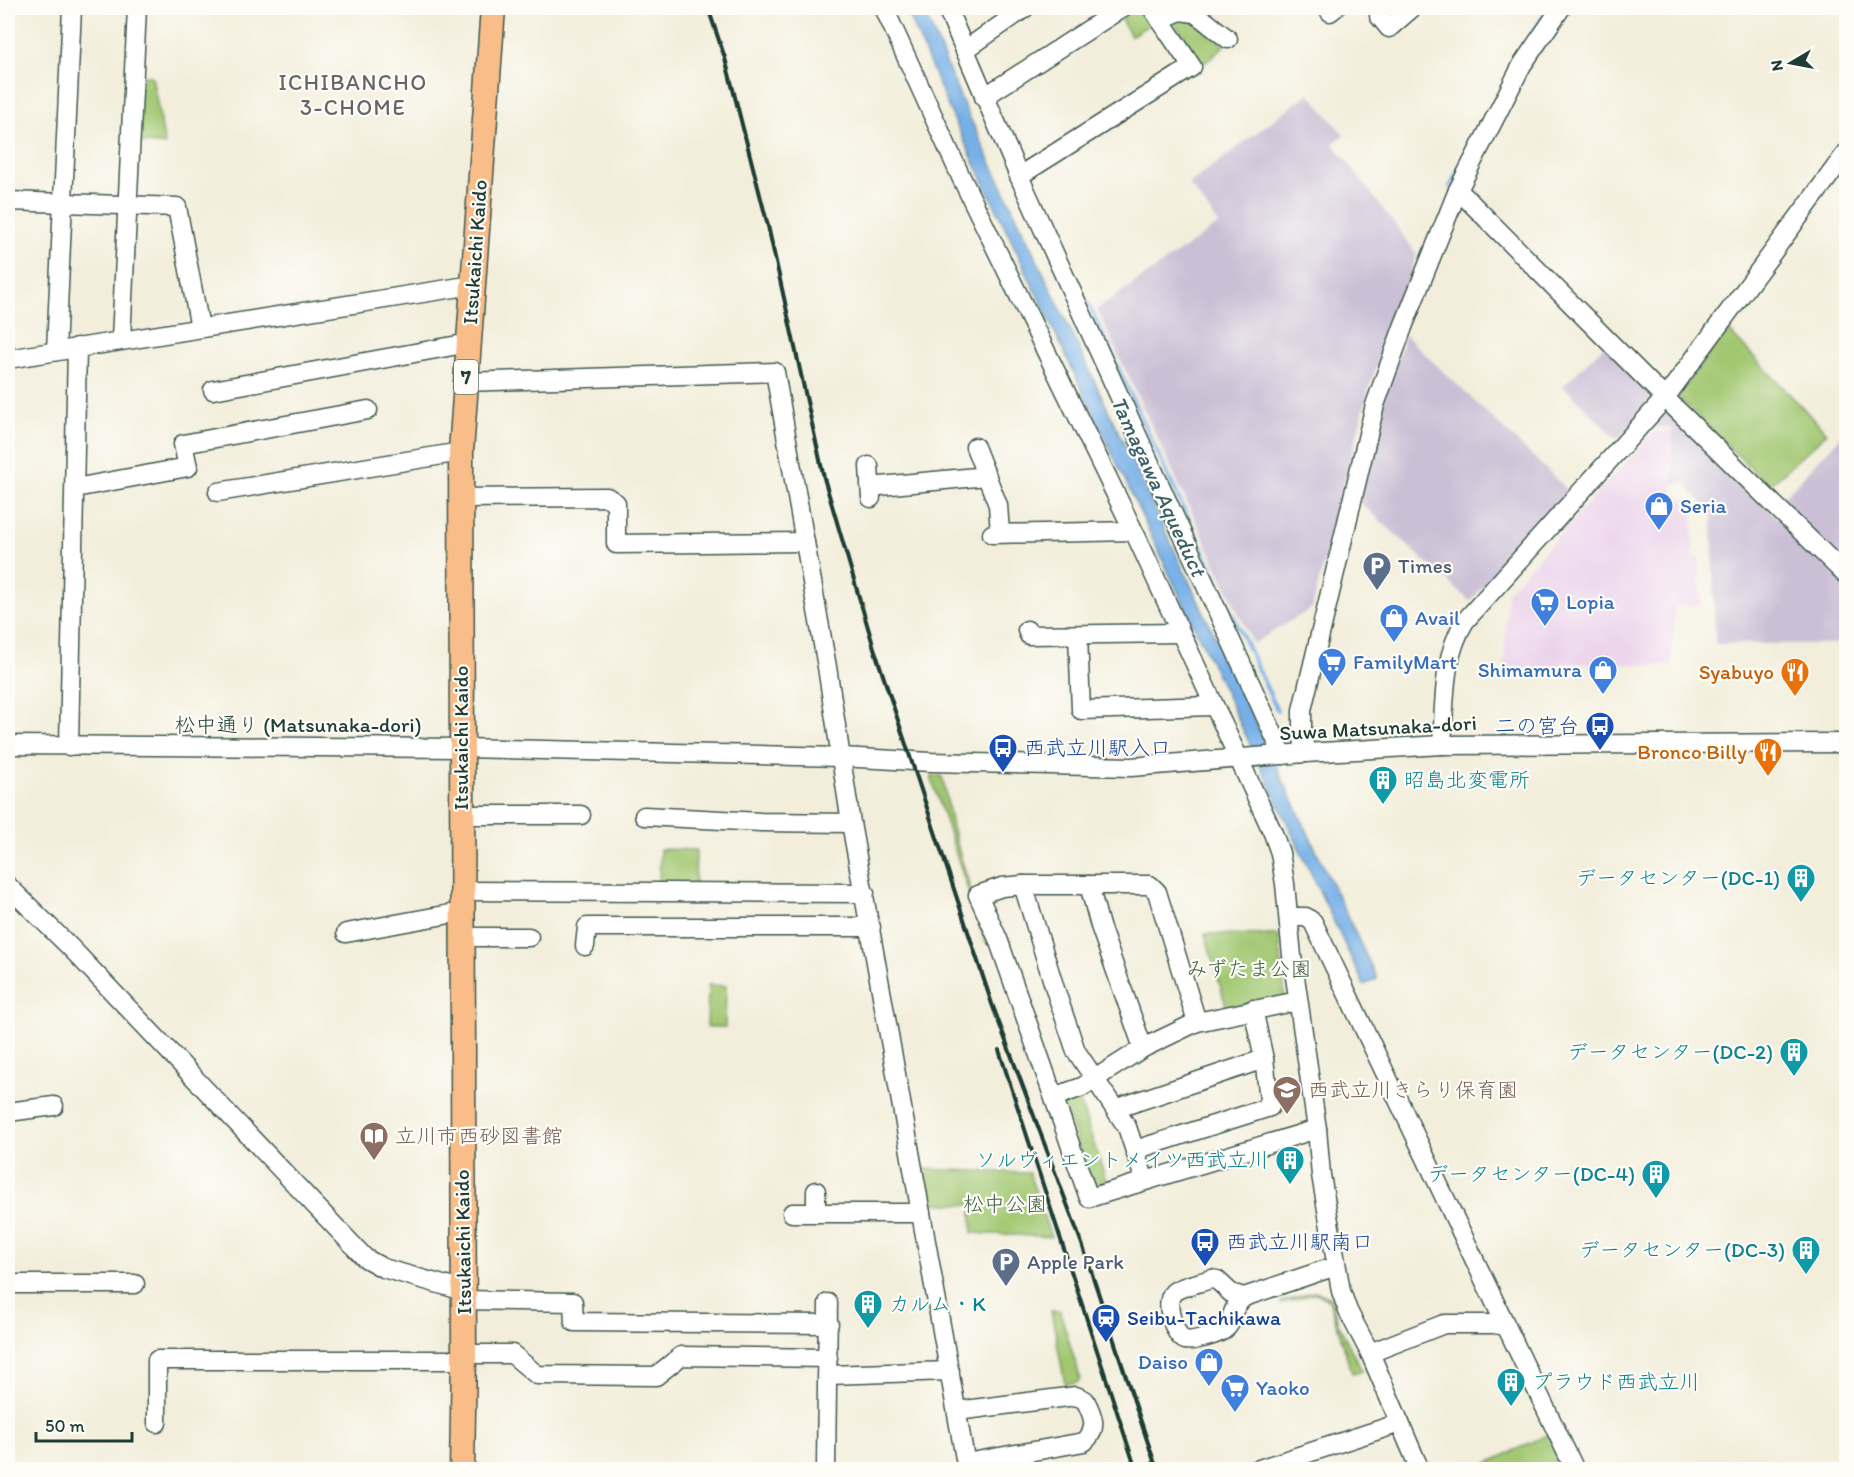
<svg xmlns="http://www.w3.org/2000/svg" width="1854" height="1477" viewBox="0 0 1854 1477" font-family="Itim,'Klee One',sans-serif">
	<rect width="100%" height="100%" fill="#fdfcf7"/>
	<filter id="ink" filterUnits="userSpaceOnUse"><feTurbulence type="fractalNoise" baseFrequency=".0167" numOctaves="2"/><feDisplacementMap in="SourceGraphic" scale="12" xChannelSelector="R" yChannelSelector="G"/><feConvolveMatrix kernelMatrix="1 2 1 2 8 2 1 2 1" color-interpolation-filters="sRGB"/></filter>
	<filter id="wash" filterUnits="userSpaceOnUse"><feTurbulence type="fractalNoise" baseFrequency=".008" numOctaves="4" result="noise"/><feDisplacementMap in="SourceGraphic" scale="24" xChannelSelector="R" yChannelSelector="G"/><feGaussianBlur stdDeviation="1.35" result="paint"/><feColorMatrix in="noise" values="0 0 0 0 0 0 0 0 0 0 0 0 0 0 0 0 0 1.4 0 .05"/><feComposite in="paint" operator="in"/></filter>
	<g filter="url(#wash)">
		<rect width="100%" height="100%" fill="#f3eedb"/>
		<polygon fill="#ebd1eb" points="1671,430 1673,499 1693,499 1693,557 1699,558 1701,606 1675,606 1672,665 1563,663 1562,675 1504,675 1507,592 1654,431"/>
		<g fill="#cbbfd5">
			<polygon points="1309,93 1344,135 1333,143 1417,254 1369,388 1312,608 1253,644 1097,309 1219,224 1189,184"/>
			<polygon points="1405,335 1570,492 1470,601 1357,500 1378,415"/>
			<polygon points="1606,344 1655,399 1618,440 1563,386"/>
			<polygon points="1662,413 1672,413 1846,586 1846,644 1715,644 1712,514 1685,483 1673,484 1672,428 1648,427"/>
			<polygon points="1846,431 1846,564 1781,500"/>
		</g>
		<g fill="#a1c771" stroke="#608252" stroke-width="1.5">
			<polygon points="1137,8 1147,8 1155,21 1131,36 1120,18"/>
			<polygon points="1191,16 1224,46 1204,63 1173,21"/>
			<polygon points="137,76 152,76 165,145 134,142"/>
			<polygon points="1728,330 1827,433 1769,486 1677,396"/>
			<polygon points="941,776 943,779 952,827 973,898 995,942 985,942 931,777"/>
			<polygon points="660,849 696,850 695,886 659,885"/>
			<polygon points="1205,934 1279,935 1285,998 1227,1009"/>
			<polygon points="708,985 726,986 725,1027 707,1027"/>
			<polygon points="1078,1096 1108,1186 1095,1190 1063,1105 1065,1099"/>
			<polygon points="922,1169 1029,1173 1051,1237 972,1233 972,1205 929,1203"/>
			<polygon points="1316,1291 1331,1298 1338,1323 1362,1371 1352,1373 1329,1300 1316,1293 1281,1304 1281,1302"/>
			<polygon points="1051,1311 1060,1311 1080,1378 1078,1382 1065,1384"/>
			<polygon points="1549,1434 1560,1459 1538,1469 1473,1470"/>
		</g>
		<polygon fill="#77b0e7" stroke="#4b768e" stroke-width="1.5" points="906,8 923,8 961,99 1377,979 1364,985 950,111"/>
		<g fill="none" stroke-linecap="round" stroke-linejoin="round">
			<g stroke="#77b0e7" stroke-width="4">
				<polyline points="1522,49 1549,8"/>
				<polyline points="1450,187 1467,154"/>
				<polyline points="1088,303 1277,710"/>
				<polyline points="1291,728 1294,717"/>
			</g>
		</g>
	</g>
	<g filter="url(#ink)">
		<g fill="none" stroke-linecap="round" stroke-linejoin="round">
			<g stroke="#3f584d" stroke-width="21">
				<g id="minor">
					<polyline points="884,8 961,177 1138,540 1273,833 1280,853 1285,884 1292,956 1317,1129 1321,1175 1341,1291 1348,1311 1370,1353 1420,1470"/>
					<polyline points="947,8 1019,176 1283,755"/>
					<polyline points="1330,12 1335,8"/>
					<polyline points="1379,16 1389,28 1412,8"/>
					<polyline points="1160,20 1180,11 1195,13 1228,39"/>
					<polyline points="965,50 1025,8"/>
					<polyline points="984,97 1122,8"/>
					<polyline points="1019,176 1192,67 1152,8"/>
					<polyline points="1458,190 1665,398 1846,575"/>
					<polyline points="8,201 177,207 200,328"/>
					<polyline points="121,340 137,8"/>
					<polyline points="56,351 72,8"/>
					<polyline points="8,359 473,285"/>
					<polyline points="466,382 775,372 827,667 851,823 967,1470"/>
					<polyline points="213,390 469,343"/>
					<polyline points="975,447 998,505 1000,533"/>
					<polyline points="869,466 871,498"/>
					<polyline points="870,487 987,476"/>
					<polyline points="75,488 188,467 183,444 368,410"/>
					<polyline points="218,492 461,452"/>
					<polyline points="461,498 607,497 616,503 616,544 805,542"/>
					<polyline points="992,534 1133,531"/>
					<polyline points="1027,630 1029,635 1180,633"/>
					<polyline points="1078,635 1081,710 1213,706"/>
					<polyline points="8,745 461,748 841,757 931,762 1131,767 1305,753 1442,745 1846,743"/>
					<path d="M1442 745C1445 702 1442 658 1465 621L1665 398 1846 153"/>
					<polyline points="69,746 77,347"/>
					<polyline points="1305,753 1302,730 1302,710 1375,405 1403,327 1458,190 1522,65 1561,8"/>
					<polyline points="462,815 581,815"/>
					<polyline points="644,816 761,822 851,823"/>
					<polyline points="1023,885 1056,992 1076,1051 1127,1127 1145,1181"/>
					<polyline points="1089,885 1100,926 1143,1048"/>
					<polyline points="8,886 72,949 365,1258 383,1268 464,1291"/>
					<polyline points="462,891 865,893"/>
					<polyline points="1290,917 1306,917 1313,922 1575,1470"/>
					<polyline points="346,933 461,912"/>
					<polyline points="462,937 529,937"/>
					<polyline points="585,946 587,927 871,927"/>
					<polyline points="1197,1022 1157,892 1150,885 1023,885 1002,887 978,895 998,939 1089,1198 1317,1129"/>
					<polyline points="1054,1097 1082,1087 1143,1048 1197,1022 1298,1001"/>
					<polyline points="1115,1109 1264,1059"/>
					<polyline points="8,1112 54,1106"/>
					<polyline points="1135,1150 1270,1107 1264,1059 1253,1009"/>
					<polyline points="792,1213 921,1213"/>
					<polyline points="816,1213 816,1191"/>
					<polyline points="8,1284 135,1284"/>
					<path d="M1244 1297 1231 1293 1217 1280 1211 1279C1200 1283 1185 1285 1175 1291 1162 1299 1174 1336 1185 1340 1193 1342 1214 1335 1222 1331 1233 1325 1230 1317 1235 1308 1237 1304 1241 1300 1244 1297L1336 1266"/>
					<polyline points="463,1300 573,1302 574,1322 829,1324"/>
					<polyline points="1370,1353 1444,1324 1494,1324 1506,1326"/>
					<polyline points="464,1354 512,1354 537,1375 656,1376 681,1356 828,1358"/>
					<polyline points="828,1375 950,1371"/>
					<path d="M957 1411 1076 1396 1085 1400C1093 1415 1099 1429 1084 1442L966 1463"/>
					<polyline points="157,1423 157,1360 464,1360"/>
					<polyline points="826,1467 828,1303"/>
					<polyline points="1256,1470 1400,1423"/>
				</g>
			</g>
			<g stroke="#3f584d" stroke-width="27">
				<polyline id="major" points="462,1470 464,1354 461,452 493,8"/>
			</g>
			<use href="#minor" stroke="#fff" stroke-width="18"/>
			<use href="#major" stroke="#f8bd89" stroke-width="24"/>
			<g stroke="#1f3d34" stroke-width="4">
				<polyline points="708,8 725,58 768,226 824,478 874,648 992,1004 1082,1244 1157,1470"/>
				<polyline points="999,1050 1136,1470"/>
			</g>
		</g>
	</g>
	<defs>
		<g id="shop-pin" transform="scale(1.5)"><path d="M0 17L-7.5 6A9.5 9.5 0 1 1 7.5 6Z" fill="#3f7fe0" stroke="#fdfcf7"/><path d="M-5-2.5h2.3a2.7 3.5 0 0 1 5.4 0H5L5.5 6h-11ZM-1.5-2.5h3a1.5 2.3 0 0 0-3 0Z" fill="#fff"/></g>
		<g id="parking-pin" transform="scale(1.5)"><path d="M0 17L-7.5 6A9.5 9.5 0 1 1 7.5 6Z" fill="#5c6f8a" stroke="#fdfcf7"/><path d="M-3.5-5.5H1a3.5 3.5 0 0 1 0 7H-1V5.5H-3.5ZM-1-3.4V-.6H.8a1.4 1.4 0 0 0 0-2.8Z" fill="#fff"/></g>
		<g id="supermarket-pin" transform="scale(1.5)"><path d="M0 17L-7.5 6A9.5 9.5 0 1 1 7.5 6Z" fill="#3f7fe0" stroke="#fdfcf7"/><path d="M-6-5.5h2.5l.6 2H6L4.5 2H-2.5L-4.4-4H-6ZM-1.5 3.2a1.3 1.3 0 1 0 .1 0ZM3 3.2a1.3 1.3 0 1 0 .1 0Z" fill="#fff"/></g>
		<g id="restaurant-pin" transform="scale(1.5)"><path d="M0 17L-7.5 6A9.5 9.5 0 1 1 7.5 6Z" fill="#e8710a" stroke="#fdfcf7"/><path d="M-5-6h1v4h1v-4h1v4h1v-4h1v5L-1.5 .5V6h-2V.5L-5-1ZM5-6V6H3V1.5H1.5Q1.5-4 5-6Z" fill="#fff"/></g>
		<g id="bus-pin" transform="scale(1.5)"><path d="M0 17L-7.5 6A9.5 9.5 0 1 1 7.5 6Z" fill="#1a4fb4" stroke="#fdfcf7"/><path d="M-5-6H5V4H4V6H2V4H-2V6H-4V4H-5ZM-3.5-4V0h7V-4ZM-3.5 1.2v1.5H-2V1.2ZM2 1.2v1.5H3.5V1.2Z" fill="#fff"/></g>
		<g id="building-pin" transform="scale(1.5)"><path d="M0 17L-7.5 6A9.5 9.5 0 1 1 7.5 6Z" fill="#0f9aa8" stroke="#fdfcf7"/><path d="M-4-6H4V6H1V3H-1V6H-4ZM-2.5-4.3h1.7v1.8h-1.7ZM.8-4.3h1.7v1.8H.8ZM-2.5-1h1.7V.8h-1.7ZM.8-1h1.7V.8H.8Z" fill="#fff"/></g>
		<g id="school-pin" transform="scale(1.5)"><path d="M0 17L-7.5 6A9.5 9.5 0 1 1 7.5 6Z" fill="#8d6e63" stroke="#fdfcf7"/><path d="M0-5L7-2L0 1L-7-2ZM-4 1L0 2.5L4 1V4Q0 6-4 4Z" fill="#fff"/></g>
		<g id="library-pin" transform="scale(1.5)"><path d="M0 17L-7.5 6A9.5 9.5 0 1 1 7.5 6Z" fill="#8d6e63" stroke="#fdfcf7"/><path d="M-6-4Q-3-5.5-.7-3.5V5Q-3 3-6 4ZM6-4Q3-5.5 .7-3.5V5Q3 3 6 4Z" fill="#fff"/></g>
		<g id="station-pin" transform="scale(1.5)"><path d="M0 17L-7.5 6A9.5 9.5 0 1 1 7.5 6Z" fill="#1a4fb4" stroke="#fdfcf7"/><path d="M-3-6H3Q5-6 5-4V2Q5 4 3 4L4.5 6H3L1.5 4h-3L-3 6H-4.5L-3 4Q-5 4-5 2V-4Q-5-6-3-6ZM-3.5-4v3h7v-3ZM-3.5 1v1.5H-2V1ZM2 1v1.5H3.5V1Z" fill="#fff"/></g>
	</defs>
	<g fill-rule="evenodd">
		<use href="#shop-pin" x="1659" y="506"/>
		<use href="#parking-pin" x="1377" y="566"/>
		<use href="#supermarket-pin" x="1545" y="602"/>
		<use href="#shop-pin" x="1394" y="618"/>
		<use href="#supermarket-pin" x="1332" y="662"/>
		<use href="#shop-pin" x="1603" y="670"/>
		<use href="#restaurant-pin" x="1795" y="672"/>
		<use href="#bus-pin" x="1600" y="726"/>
		<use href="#bus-pin" x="1003" y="748"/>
		<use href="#restaurant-pin" x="1768" y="752"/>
		<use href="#building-pin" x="1383" y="780"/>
		<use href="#building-pin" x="1801" y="878"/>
		<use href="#building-pin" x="1794" y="1052"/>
		<use href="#school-pin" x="1287" y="1090"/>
		<use href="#library-pin" x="374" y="1136"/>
		<use href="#building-pin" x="1290" y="1160"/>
		<use href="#building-pin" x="1656" y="1174"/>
		<use href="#bus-pin" x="1205" y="1242"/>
		<use href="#building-pin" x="1806" y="1250"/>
		<use href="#parking-pin" x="1006" y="1262"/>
		<use href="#building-pin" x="868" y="1304"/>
		<use href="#station-pin" x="1106" y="1318"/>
		<use href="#shop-pin" x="1209" y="1362"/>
		<use href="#building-pin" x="1511" y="1382"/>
		<use href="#supermarket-pin" x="1235" y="1388"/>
	</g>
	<g text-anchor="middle" stroke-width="4.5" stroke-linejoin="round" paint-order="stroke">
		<rect fill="#fdfcf7" stroke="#62766e" stroke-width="1.5" x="454" y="360" width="24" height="34" rx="4.5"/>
		<g font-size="20" font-weight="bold" fill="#1f3d34">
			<text x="466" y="384">7</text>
		</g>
		<g font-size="21" fill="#1f3d34" stroke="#fdfcf7">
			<text transform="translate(475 252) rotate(-86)" y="7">Itsukaichi Kaido</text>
			<text x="298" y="732">松中通り (Matsunaka-dori)</text>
			<text transform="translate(1378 728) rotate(-3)" y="7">Suwa Matsunaka-dori</text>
			<text transform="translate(461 738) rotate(-90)" y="7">Itsukaichi Kaido</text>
			<text transform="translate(463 1242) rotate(-91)" y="7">Itsukaichi Kaido</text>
		</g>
		<g font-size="21" fill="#366cbe" stroke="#fdfcf7" text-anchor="start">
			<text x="1680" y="513">Seria</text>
			<text x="1566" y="609">Lopia</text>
			<text x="1415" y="625">Avail</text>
			<text x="1353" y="669">FamilyMart</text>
			<text x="1582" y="677" text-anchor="end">Shimamura</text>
			<text x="1188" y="1369" text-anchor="end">Daiso</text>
			<text x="1256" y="1395">Yaoko</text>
		</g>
		<g font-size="21" fill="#4e5e75" stroke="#fdfcf7" text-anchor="start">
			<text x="1398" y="573">Times</text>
			<text x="1027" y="1269">Apple Park</text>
		</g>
		<g font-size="21" fill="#c56008" stroke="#fdfcf7" text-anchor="end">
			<text x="1774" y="679">Syabuyo</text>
			<text x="1747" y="759">Bronco Billy</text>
		</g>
		<g font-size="21" fill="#164399" stroke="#fdfcf7" text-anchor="start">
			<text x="1579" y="733" text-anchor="end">二の宮台</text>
			<text x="1024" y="755">西武立川駅入口</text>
			<text x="1226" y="1249">西武立川駅南口</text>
			<text x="1127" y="1325">Seibu-Tachikawa</text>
		</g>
		<g font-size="21" fill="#0d838f" stroke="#fdfcf7" text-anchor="end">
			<text x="1404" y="787" text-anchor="start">昭島北変電所</text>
			<text x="1780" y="885">データセンター(DC-1)</text>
			<text x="1773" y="1059">データセンター(DC-2)</text>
			<text x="1269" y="1167">ソルヴィエントメイツ西武立川</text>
			<text x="1635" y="1181">データセンター(DC-4)</text>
			<text x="1785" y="1257">データセンター(DC-3)</text>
			<text x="889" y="1311" text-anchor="start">カルム・K</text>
			<text x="1532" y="1389" text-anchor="start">プラウド西武立川</text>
		</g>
		<g font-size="21" fill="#406043" stroke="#fdfcf7">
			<text x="1249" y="976">みずたま公園</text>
			<text x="1005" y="1211">松中公園</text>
		</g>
		<g font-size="21" fill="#785e54" stroke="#fdfcf7" text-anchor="start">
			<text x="1308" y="1097">西武立川きらり保育園</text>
			<text x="395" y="1143">立川市西砂図書館</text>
		</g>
		<g font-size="22" letter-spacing="1.5" fill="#666568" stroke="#fdfcf7">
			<text x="353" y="90">ICHIBANCHO<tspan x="353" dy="25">3-CHOME</tspan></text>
		</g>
		<g font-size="22" font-style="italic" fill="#39606a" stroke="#fdfcf7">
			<text transform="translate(1159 486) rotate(65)" y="8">Tamagawa Aqueduct</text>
		</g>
	</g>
	<rect width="1854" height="1477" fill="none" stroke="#fdfcf7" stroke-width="30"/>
	<g transform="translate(1791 63) rotate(260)" stroke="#fdfcf7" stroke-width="4.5" paint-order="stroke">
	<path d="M0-4.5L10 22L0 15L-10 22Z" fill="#1f3d34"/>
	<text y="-9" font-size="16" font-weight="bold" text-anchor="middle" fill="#1f3d34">N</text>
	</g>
	<path d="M36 1432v9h96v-9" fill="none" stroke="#1f3d34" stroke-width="3"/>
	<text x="45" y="1432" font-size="18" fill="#1f3d34" stroke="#fdfcf7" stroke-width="4.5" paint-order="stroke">50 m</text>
</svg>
